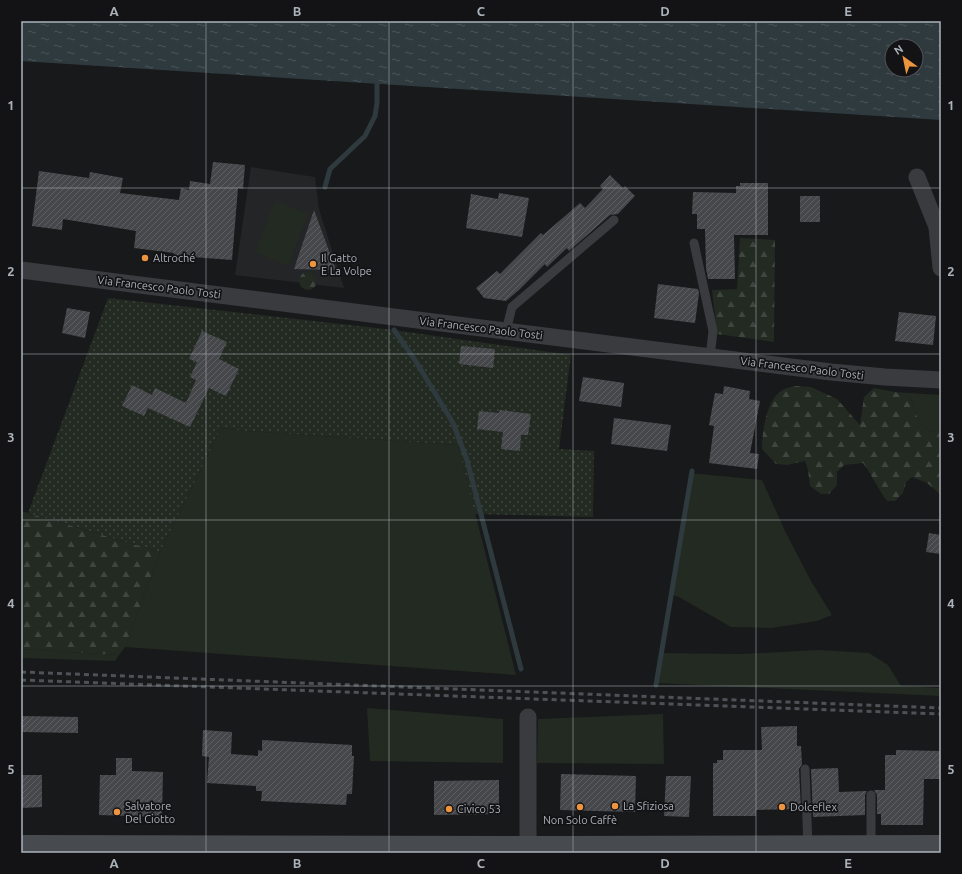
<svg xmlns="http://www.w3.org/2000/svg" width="962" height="874" viewBox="0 0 962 874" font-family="Ubuntu,sans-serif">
	<defs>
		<pattern id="forest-firs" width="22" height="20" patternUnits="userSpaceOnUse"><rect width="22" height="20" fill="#222a22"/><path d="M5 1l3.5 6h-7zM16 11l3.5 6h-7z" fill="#3f4640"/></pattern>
		<pattern id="park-dots" width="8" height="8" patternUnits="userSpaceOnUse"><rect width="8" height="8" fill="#222a22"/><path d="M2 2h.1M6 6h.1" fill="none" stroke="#3f4640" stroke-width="1.8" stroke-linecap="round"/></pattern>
		<pattern id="water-ripples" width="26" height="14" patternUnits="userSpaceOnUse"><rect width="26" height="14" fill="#2e3a3e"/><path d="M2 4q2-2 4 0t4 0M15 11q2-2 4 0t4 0" fill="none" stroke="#4a5458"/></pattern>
		<pattern id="building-hatch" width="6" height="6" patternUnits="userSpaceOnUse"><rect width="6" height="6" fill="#45474a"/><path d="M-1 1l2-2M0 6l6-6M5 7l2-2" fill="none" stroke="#5d5f62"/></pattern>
	</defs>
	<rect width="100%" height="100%" fill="#18191a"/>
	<polygon fill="#242527" points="251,167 315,177 319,209 344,288 235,275"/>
	<g fill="#222a22">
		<polygon points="275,201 308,214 288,266 255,252"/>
		<polygon points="895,392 941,395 941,428 930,432 917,417 911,399"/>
		<polygon points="221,428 247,431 458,445 516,675 125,647 160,552"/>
		<polygon points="690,473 762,480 786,533 811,581 832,615 817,621 771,628 731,627 679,597 669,594"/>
		<polygon points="21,649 119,655 115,661 21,658"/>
		<polygon points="820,650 869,653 888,665 901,686 941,688 941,696 655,683 660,653 742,654"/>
		<polygon points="367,708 503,719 503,763 370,761"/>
		<polygon points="663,714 664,764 537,763 538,719"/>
	</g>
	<g fill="url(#forest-firs)">
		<polygon points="740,238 775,240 774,342 717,334 712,290 737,289"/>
		<circle cx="308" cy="281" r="9"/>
		<path d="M796 386 811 387 837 399 860 425 864 397 874 388 895 392 911 399 917 417 930 432 941 428V495L927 483 912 477 906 482 903 493 895 501H887C878 489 872 475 863 463L844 465 837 472V485L829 494H821L810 486 808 470 805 461 787 465 776 464 762 449C762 433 766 401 781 391 785 388 791 387 796 386Z"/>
		<polygon points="21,511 160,552 125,647 119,655 21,649"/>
	</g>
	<polygon fill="url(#park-dots)" points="108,298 394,330 571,355 559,449 594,451 593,517 475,514 458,445 247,431 221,428 160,552 28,513"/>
	<path fill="url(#water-ripples)" fill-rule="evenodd" d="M21 21H941V120L21 61ZM892 46H916V70H892Z"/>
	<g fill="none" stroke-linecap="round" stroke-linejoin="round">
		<g stroke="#2e3a3e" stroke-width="5">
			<polyline points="325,187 330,169 365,136 375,116 377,103 377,84"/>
			<polyline points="394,330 415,360 453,423 467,460 521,669"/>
			<polyline points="656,685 692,471"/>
		</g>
	</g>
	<g fill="url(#building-hatch)">
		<polygon points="213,162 245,165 243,189 238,188 232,260 193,257 192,260 173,258 174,253 134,248 136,231 63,219 62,230 32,226 39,171 89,178 90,172 123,178 120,193 179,200 181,188 189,190 190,181 210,184"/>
		<polygon points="610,175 623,188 625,186 635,196 618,214 610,215 569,251 567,248 547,267 545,264 519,290 506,301 484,298 476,288 497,271 500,274 541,233 543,235 580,203 585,208 603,189 600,186"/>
		<polygon points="740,183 768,183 768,235 734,235 735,279 708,279 706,268 705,229 697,229 697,214 692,214 693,192 736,193 736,186 740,186"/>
		<polygon points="499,193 529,198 522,237 466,228 471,194 498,199"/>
		<rect x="800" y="196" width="20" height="26"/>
		<polygon points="314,210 336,270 294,269"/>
		<polygon points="658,284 698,289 699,293 695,323 654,318"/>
		<polygon points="67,308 90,312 85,338 62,333"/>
		<polygon points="899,312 936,316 933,345 895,341"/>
		<polygon points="202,331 227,342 219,359 239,369 226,396 209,388 190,427 148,408 144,416 122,406 132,385 152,395 155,388 186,403 196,380 190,377 197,362 189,359"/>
		<polygon points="461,346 495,349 493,368 459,364"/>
		<polygon points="583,377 624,383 621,407 579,401"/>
		<polygon points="724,386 750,391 749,399 760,401 750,453 759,454 757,469 709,463 714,426 709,425 715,393 723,394"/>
		<polygon points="500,410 531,414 528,435 521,435 520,451 501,449 503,432 477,429 479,411 499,413"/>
		<polygon points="614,418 671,425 667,451 611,444"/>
		<polygon points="929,533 941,535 941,554 926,552"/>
		<polygon points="21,716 78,717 78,733 21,732"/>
		<polygon points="797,726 797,746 801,746 802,764 799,769 801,809 756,810 756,816 713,816 713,763 717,763 717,760 723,760 723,750 762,750 761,727"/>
		<polygon points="203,730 232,732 231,754 258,756 258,750 262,751 262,740 352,745 352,756 354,756 352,794 347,794 346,805 261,801 262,791 256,791 256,786 207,783 209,757 202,756"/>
		<polygon points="896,750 941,751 941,779 924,779 923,825 881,825 881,814 877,814 877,795 874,790 885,790 885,755 896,755"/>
		<polygon points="116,758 132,758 132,771 163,772 162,817 99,815 100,775 116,775"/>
		<polygon points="838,768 839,792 867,791 865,795 865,815 813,817 811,769"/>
		<polygon points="561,774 636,776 635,812 560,810"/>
		<polygon points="21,775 42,775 42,807 21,808"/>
		<polygon points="666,776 691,776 689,817 664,816"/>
		<polygon points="499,780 499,814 434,815 434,781"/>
	</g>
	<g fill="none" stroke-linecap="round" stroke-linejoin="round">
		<g stroke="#393b3f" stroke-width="9">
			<polyline points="694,243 713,331 710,357"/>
			<polyline points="506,331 512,307 614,220"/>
			<polyline points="805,769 808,846"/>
			<polyline points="871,846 871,795"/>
		</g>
		<g stroke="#393b3f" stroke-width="17">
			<polyline points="917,177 937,227 941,268"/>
			<polyline points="21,270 831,372 885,377 941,380"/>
			<polyline points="528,717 528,835 531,853"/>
		</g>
		<polyline stroke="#474b4f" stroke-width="22" points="21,846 567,847 941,846"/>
		<g stroke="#4e5256" stroke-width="3" stroke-dasharray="5 4" stroke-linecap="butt">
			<polyline points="21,672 941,708"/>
			<polyline points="21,680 941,714"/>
		</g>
	</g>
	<path fill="none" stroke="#abb2ba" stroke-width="1" stroke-opacity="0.55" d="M206 21V853M389 21V853M573 21V853M756 21V853M21 188H941M21 354H941M21 520H941M21 686H941"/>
	<g fill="#ed943e" stroke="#131315" stroke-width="1.5">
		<circle cx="145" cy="258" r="4"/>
		<circle cx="313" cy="264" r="4"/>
		<circle cx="615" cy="806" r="4"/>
		<circle cx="580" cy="807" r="4"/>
		<circle cx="782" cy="807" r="4"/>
		<circle cx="449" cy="809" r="4"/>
		<circle cx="117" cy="812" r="4"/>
	</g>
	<g text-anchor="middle" stroke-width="3.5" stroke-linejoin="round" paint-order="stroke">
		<g font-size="11" fill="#abb2ba" stroke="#131315" text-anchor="start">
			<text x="153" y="262">Altroché</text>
			<text x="321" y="262">Il Gatto<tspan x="321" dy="13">E La Volpe</tspan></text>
			<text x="125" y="810">Salvatore<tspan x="125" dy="13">Del Ciotto</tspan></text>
			<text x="623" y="810">La Sfiziosa</text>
			<text x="790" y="811">Dolceflex</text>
			<text x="457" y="813">Civico 53</text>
			<text x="580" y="824" text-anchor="middle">Non Solo Caffè</text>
		</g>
		<g font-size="11" fill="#abb2ba" stroke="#131315">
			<text transform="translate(159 287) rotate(7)" y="4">Via Francesco Paolo Tosti</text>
			<text transform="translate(481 328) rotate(7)" y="4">Via Francesco Paolo Tosti</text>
			<text transform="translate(802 368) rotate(7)" y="4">Via Francesco Paolo Tosti</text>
		</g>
	</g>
	<rect width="962" height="874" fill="none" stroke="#131315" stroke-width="44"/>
	<g transform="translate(904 58) rotate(327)"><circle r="19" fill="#131315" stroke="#505357"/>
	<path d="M0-3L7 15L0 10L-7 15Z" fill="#ed943e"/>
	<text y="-6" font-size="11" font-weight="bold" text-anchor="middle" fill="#abb2ba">N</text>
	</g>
	<rect x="22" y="22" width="918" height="830" fill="none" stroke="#abb2ba" stroke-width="1.5"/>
	<g font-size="13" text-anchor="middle" font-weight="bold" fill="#abb2ba">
		<text x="114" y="16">A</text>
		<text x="297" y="16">B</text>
		<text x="481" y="16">C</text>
		<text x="665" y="16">D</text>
		<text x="848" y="16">E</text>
		<text x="11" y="110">1</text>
		<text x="951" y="110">1</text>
		<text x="11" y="276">2</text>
		<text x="951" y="276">2</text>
		<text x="11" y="442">3</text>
		<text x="951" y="442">3</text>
		<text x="11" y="608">4</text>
		<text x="951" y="608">4</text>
		<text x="11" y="774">5</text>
		<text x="951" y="774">5</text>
		<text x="114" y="868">A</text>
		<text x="297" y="868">B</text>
		<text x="481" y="868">C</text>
		<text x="665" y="868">D</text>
		<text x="848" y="868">E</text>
	</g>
</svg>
